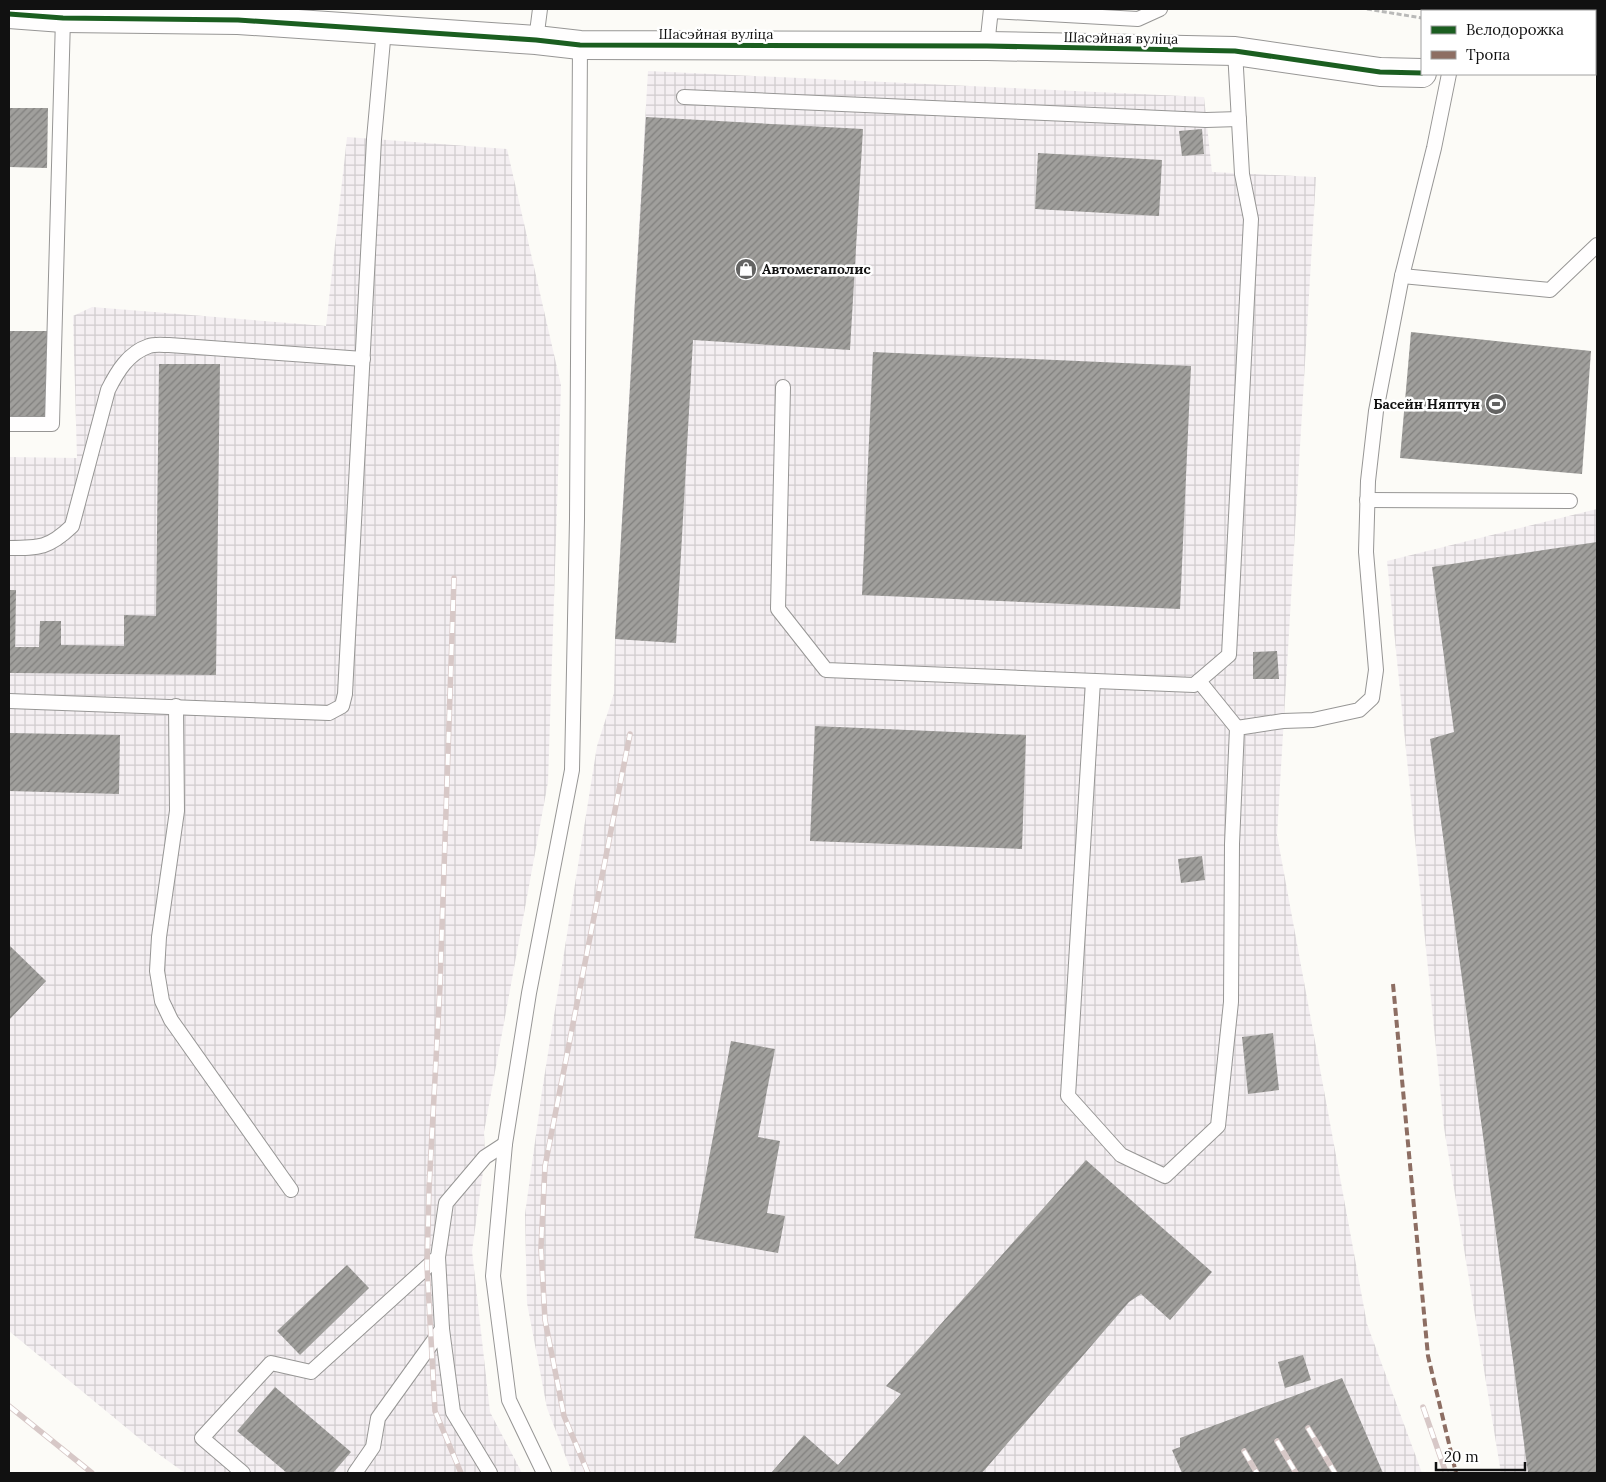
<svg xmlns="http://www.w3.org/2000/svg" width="1606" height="1482" viewBox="0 0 1606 1482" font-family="Lora,serif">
	<defs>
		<pattern id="industrial-grid" width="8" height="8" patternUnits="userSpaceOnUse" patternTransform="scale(1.25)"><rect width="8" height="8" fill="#f4eff2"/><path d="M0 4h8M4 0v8" fill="none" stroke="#d0ccce"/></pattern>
		<pattern id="building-hatch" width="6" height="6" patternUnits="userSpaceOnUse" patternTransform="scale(1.25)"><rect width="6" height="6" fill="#a09f9c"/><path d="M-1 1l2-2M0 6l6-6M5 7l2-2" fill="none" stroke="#81807e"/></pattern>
	</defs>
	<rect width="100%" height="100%" fill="#fcfbf7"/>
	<g fill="url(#industrial-grid)">
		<polygon points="648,71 1204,97 1212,172 1316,177 1277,835 1367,1324 1422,1473 572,1473 547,1408 527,1303 525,1214 542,1091 597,746 614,693 615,639"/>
		<polygon points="347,137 507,149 561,385 548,782 484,1132 485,1157 472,1251 490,1412 522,1473 185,1473 157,1453 9,1331 9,457 77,458 73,316 92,307 326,326"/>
		<polygon points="1597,509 1597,1473 1501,1473 1444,1128 1387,561"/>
	</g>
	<g fill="url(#building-hatch)">
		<polygon points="9,108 48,108 47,168 9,167"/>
		<polygon points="646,117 863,129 850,350 693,340 676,643 615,639"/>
		<polygon points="1202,129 1204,154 1182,156 1179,131"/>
		<polygon points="1038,153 1162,160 1159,216 1035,209"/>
		<polygon points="9,331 48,331 46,417 9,417"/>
		<polygon points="1411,332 1591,351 1582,474 1400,458"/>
		<polygon points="873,352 1191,366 1180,609 862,595"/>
		<polygon points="159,364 220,364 216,675 9,673 9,590 16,590 15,647 39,647 40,621 61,621 61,645 124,646 124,615 156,616"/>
		<polygon points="1597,542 1597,1473 1528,1473 1430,739 1454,732 1432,567"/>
		<polygon points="1277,651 1279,679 1253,679 1253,652"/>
		<polygon points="815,726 1026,735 1022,849 810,841"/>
		<polygon points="9,733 120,735 119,794 9,791"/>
		<polygon points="1202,856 1205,880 1181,883 1178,859"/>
		<polygon points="9,945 46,981 9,1020"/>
		<polygon points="1273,1033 1279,1090 1248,1094 1242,1037"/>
		<polygon points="731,1041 775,1049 758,1137 780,1141 767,1213 785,1216 778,1253 694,1238"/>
		<polygon points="1086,1160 1212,1272 1170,1320 1141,1294 1129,1302 982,1473 771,1473 804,1435 838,1465 901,1394 886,1386"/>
		<polygon points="347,1265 369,1288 300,1355 277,1331"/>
		<polygon points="1303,1355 1311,1380 1285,1388 1278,1362"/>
		<polygon points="1342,1378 1383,1473 1182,1473 1172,1450 1180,1447 1180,1438"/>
		<polygon points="275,1387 351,1452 333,1473 287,1473 237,1431"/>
	</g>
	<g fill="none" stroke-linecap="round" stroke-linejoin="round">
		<g stroke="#979695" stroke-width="16">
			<g id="service">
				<polyline points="991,11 1138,19 1160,9"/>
				<polyline points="536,40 540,9"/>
				<polyline points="987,46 991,9"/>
				<polyline points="684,97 1206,120 1239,119"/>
				<polyline points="1402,276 1550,290 1597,245"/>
				<polyline points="783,387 778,609 826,670 1194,685 1229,655 1251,219 1242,174 1235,51"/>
				<polyline points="9,424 52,424 63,18"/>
				<polyline points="1367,500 1570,501"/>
				<path d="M9 548C40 548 49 548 72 526L108 390C117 372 128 353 149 346 154 344 163 345 169 345L363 359"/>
				<polyline points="1093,681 1068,1096 1121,1155 1165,1176 1218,1126 1231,1002 1232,844 1237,728 1283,721 1313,720 1359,710 1372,698 1376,670 1366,552 1368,481 1376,411 1402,276 1434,148 1449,74"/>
				<polyline points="1199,681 1237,728"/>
				<polyline points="9,701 329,713 342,706 345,694 374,139 384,29"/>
				<polyline points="176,706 177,811 159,937 157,971 162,1001 171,1020 291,1190"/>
				<polyline points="438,1257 442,1329"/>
				<polyline points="243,1473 202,1438 271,1363 311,1372 438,1257 446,1203 485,1157 505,1144"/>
				<polyline points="355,1473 373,1447 378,1418 442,1329 453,1412 490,1473"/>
				<polyline points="544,1473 509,1400 493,1276 505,1144 529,993 572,770 577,519 580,45"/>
			</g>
		</g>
		<g stroke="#979695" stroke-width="30">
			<g id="minor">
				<polyline points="1459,11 1459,9"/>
				<polyline points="1499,11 1501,9"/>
				<polyline points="9,14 63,18 238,20 536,40 580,45 987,46 1235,51 1380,72 1422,73"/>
			</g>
		</g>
		<polyline stroke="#b9b9b8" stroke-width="3" stroke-dasharray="5 2.5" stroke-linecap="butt" points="1367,9 1422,18"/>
		<use href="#service" stroke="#fffefe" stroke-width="14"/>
		<use href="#minor" stroke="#fffefe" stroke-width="28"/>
		<g stroke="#d7c8c7" stroke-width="5.5">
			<g id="rail">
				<polyline points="454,578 440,986 429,1189 427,1266 435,1411 461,1473"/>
				<polyline points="9,1406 92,1473"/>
				<polyline points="1423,1407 1446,1473"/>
				<polyline points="1308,1428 1335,1473"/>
				<polyline points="1277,1441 1296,1473"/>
				<polyline points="1244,1451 1257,1473"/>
				<polyline points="588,1473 564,1416 545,1320 541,1248 545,1166 630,734"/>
			</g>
		</g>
		<use href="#rail" stroke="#fff" stroke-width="4" stroke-dasharray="11" stroke-linecap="butt"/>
		<polyline stroke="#8d6e63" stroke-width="4" stroke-dasharray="8 4" stroke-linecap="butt" points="1393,984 1428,1356 1456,1473"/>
		<g stroke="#fff" stroke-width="8">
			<polyline id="cycleway" points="9,14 63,18 238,20 536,40 580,45 987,46 1235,51 1380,72 1422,73"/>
		</g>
		<use href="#cycleway" stroke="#1b5e20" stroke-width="5"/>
	</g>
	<defs>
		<g id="shop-disc" transform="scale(1.125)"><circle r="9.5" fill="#636362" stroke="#fff"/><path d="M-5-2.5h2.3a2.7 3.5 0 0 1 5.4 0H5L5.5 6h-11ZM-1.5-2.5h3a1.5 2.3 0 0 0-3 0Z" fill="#fff"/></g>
		<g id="stadium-disc" transform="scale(1.125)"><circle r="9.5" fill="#636362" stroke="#fff"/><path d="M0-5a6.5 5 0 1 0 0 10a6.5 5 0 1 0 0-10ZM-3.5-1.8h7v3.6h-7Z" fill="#fff"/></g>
	</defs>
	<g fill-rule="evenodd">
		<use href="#shop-disc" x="746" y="269"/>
		<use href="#stadium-disc" x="1496" y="404"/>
	</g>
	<g text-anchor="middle" stroke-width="5" stroke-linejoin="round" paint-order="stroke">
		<g font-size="14" fill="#111" stroke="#fff">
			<text x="716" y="39">Шасэйная вуліца</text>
			<text transform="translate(1121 38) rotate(1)" y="5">Шасэйная вуліца</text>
		</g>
		<g font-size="14" font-weight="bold" fill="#111" stroke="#fff" text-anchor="start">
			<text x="762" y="274">Автомегаполис</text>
			<text x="1480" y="409" text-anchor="end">Басейн Няптун</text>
		</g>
	</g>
	<rect width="1606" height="1482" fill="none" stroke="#111111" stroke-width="20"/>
	<rect x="1421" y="10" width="175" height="65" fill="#ffffff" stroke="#a0a0a0"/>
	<rect x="1431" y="26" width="25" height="8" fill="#1b5e20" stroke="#a0a0a0"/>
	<text x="1466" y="35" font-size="15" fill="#111111">Велодорожка</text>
	<rect x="1431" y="51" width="25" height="8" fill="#8d6e63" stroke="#a0a0a0"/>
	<text x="1466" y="60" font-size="15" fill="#111111">Тропа</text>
	<path d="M1436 1462v8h89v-8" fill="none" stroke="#111111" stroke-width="2.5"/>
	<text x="1444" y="1462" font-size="15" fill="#111111" stroke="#ffffff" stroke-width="4" paint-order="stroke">20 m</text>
</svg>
